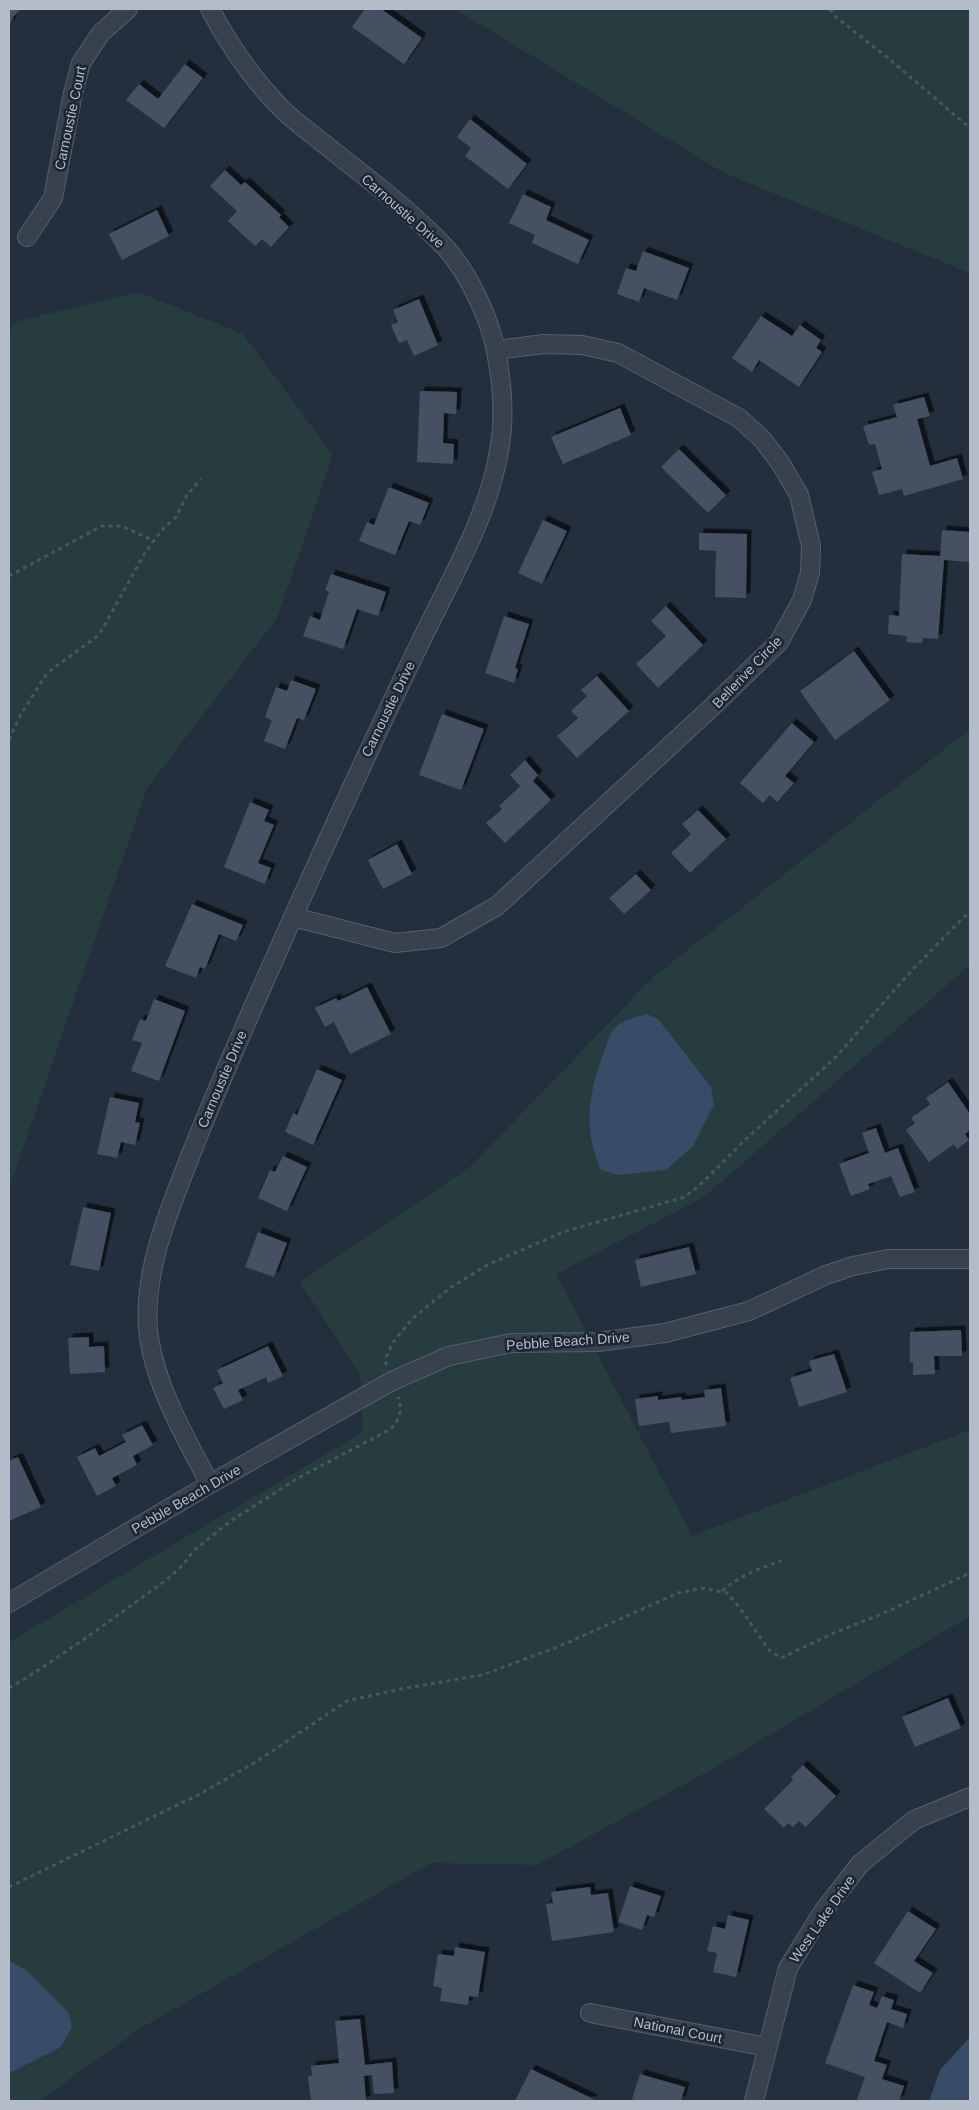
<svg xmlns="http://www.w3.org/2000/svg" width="979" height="2110" viewBox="0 0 979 2110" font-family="Arial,sans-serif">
	<defs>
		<filter id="shadow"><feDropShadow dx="4.5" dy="-4.5" stdDeviation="0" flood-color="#0009"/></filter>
	</defs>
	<rect width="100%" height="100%" fill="#242f3e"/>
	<g fill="#263c3f">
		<polygon points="455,9 970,9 970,273 724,173"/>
		<polygon points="138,292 243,334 333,455 277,618 147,788 9,1189 9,332 15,322"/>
		<polygon points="970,729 970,965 704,1197 556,1274 692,1536 970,1430 970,1616 709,1771 537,1865 431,1863 141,2028 39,2101 9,2101 9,1642 363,1432 360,1374 300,1282 471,1166 653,977"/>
	</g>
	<g fill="#394c67">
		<path d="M647 1014 659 1020 711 1087 714 1105 693 1146 666 1170 619 1175 601 1170C583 1130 588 1095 603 1055 606 1047 609 1036 613 1030 621 1020 636 1017 647 1014Z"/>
		<polygon points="9,1961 25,1969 68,2012 72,2027 61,2047 9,2073"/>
		<polygon points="970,2037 970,2101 929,2101 940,2070"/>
	</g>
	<g fill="#455162" filter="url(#shadow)">
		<polygon points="9,9 21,9 13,17 9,26"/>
		<polygon points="365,9 381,9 422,38 404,64 352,27"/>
		<polygon points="185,64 203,78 164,128 126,100 139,84 158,99"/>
		<polygon points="470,119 527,164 508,189 465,156 471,148 457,137"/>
		<polygon points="225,170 241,185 245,182 281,215 279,217 289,227 271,247 262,239 255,246 228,221 237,211 210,186"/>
		<polygon points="523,194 551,207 546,220 589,240 578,264 532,243 535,235 509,223"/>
		<polygon points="157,210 169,236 122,260 109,234"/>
		<polygon points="643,251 689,268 677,300 644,288 639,302 617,294 626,268 636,271"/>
		<polygon points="419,299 438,345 414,356 407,340 399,343 391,325 398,322 393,310"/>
		<polygon points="761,316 792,336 800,325 821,340 816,348 822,352 799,387 759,360 752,372 732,358"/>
		<polygon points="420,391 457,392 456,414 444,413 443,443 454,444 453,464 417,462"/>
		<polygon points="924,397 930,416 917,419 930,466 957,458 963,479 904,496 902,489 879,495 872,472 882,469 875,444 869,445 863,426 897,417 893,405"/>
		<polygon points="620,408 631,435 563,464 551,437"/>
		<polygon points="679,449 726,495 708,513 661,467"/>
		<polygon points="389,487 429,503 420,525 409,521 395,555 359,541 367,522 374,525"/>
		<polygon points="543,520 567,531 542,584 518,573"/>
		<polygon points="942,530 970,532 970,562 944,560 938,639 923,638 922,643 906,642 907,636 888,634 889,615 899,616 902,554 940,556"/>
		<polygon points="699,533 747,534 746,598 715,597 716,551 699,550"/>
		<polygon points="331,574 386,592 378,616 357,609 343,649 303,636 310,616 320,620 329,592 325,590"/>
		<polygon points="666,606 703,645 658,688 636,664 666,636 651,621"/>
		<polygon points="504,616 529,624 515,668 518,669 514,683 485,673"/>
		<polygon points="854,651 890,700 835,740 800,691"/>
		<polygon points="597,676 629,711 577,758 557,736 578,718 571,711 587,696 581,690"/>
		<polygon points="291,680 316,689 304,720 297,718 285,749 264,741 272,720 265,717 276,687 287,691"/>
		<polygon points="442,714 484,729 461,790 419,775"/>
		<polygon points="792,723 814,742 785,776 794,783 777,802 770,795 763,803 740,783"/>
		<polygon points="525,760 538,775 533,781 551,800 505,843 486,823 502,809 499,806 520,786 510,775"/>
		<polygon points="250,802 269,810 264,821 274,825 258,863 271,868 265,884 224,867"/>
		<polygon points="698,810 726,839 690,873 671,853 691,834 682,824"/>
		<polygon points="397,844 412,874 383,889 368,860"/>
		<polygon points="636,874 651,890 624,914 609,898"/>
		<polygon points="192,904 243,925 236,941 219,934 205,969 200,967 196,978 165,966"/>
		<polygon points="367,987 391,1034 350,1054 334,1022 325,1027 315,1008 336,998 338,1001"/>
		<polygon points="154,999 185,1011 159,1081 131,1071 142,1043 132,1040 140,1019 146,1021"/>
		<polygon points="317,1069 342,1080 313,1145 285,1132 293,1113 297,1115"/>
		<polygon points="948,1082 970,1114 970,1130 965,1134 969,1140 957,1149 954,1144 929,1162 906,1130 915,1123 911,1118 930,1104 926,1098"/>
		<polygon points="110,1097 139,1103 135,1122 140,1123 135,1145 121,1142 117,1158 97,1154"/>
		<polygon points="876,1128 885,1153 898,1148 915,1192 900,1197 891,1176 868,1184 870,1189 851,1196 839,1164 869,1153 862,1133"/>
		<polygon points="283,1156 307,1167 287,1211 258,1198 270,1170 275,1172"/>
		<polygon points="83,1207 111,1213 99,1271 70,1265"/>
		<polygon points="258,1232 287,1243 274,1277 245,1267"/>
		<polygon points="689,1247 696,1274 641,1287 635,1260"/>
		<polygon points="961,1330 962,1356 934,1356 935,1374 913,1375 913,1362 910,1363 910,1332"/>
		<polygon points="89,1337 89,1347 104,1346 105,1372 70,1374 68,1338"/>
		<polygon points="268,1346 283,1376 268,1383 266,1377 238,1390 243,1400 224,1409 213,1388 223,1383 217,1370"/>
		<polygon points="834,1354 847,1392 799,1407 790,1378 812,1371 809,1361"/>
		<polygon points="721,1388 726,1426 671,1433 669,1422 639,1426 635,1399 658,1396 658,1400 681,1397 682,1400 705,1397 704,1390"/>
		<polygon points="142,1425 153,1445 133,1456 137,1465 112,1478 116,1486 97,1496 77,1457 95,1448 99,1456 126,1442 122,1435"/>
		<polygon points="18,1457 41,1507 9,1521 9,1461"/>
		<polygon points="948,1698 961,1728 915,1747 902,1717"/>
		<polygon points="803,1765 836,1796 806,1827 799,1821 793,1827 788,1823 784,1828 764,1809 793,1780 791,1777"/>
		<polygon points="630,1886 661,1896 654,1917 647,1915 642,1930 618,1922"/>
		<polygon points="590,1887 591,1895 608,1893 614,1932 552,1941 546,1904 553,1903 551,1892"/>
		<polygon points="908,1911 936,1929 914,1961 933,1973 920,1993 874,1963"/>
		<polygon points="728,1915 749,1920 736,1977 713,1972 717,1953 707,1951 713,1926 725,1929"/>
		<polygon points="455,1947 485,1952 478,1997 469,1996 468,2005 440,2001 442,1988 433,1986 438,1954 454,1956"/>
		<polygon points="853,1985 874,1992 869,2005 877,2008 882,1996 894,2000 891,2009 907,2014 903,2028 887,2022 874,2061 887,2065 882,2079 904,2086 899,2101 864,2101 857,2099 865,2077 825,2063"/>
		<polygon points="360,2019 365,2065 392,2062 394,2093 374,2094 372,2075 364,2076 366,2101 311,2101 308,2076 312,2076 311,2066 339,2063 335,2021"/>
		<polygon points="531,2069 593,2099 592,2101 515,2101"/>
		<polygon points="640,2074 685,2087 681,2101 641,2101 632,2099"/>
	</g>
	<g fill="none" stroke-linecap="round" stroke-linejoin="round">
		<g stroke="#565f6c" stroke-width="20">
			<g id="minor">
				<polyline points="27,237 53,198 73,93 81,63 101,33 128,9"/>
				<polyline points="293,917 395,943 441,938 497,906 712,707 779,642 802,600 810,573 811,546 799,495 781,464 763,440 739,418 618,353 582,345 544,344 496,350"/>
				<path d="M210 1484C185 1437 153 1382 148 1329 144 1272 166 1218 186 1167 208 1109 233 1053 258 996 310 878 363 761 419 645 448 584 488 518 499 451 505 420 502 382 496 351 489 316 468 272 444 246 408 208 364 176 323 143 308 131 291 119 278 105 251 77 228 43 210 9"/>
				<polyline points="9,1603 210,1484 392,1381 449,1356 511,1343 598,1342 665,1333 749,1311 826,1275 853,1266 888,1259 970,1259"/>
				<polyline points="590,2013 767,2047"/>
				<polyline points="754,2101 788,1968 822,1913 860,1864 914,1820 970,1797"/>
			</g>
		</g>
		<g stroke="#44595c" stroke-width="3" stroke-dasharray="4 4" stroke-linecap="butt">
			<polyline points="830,9 836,17 888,58 970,128"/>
			<polyline points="9,576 102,526 122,526 154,541"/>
			<polyline points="9,740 20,716 47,673 99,635 146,551 162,530 176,517 187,495 201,479"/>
			<polyline points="386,1365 386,1357 393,1342 413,1318 450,1288 487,1265 566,1231 685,1197 703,1182 745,1140 836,1057 913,969 970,911"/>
			<path d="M722 1591C739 1576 760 1568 781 1561"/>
			<path d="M9 1688 34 1673 83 1640 165 1581 183 1565 193 1551 232 1520 300 1477 391 1429C399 1419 403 1410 398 1397"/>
			<polyline points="9,1887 198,1795 259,1760 347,1701 400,1689 482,1675 560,1646 678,1593 702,1588 727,1593 740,1608 769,1650 781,1658 836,1632 884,1613 970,1573"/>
		</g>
		<use href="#minor" stroke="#38414e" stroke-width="18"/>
	</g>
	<g text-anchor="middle" stroke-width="5" stroke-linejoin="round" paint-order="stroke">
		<g font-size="14" fill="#b4bcc9" stroke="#1d2633">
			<text transform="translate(70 118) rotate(-78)" y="5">Carnoustie Court</text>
			<text transform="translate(403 211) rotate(41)" y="5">Carnoustie Drive</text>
			<text transform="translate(747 672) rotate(-46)" y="5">Bellerive Circle</text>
			<text transform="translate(388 709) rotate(-64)" y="5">Carnoustie Drive</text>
			<text transform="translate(222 1079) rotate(-67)" y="5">Carnoustie Drive</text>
			<text transform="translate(568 1341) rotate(-4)" y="5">Pebble Beach Drive</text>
			<text transform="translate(186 1499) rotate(-30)" y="5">Pebble Beach Drive</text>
			<text transform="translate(822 1919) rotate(-55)" y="5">West Lake Drive</text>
			<text transform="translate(678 2030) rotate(11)" y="5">National Court</text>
		</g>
	</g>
	<rect width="979" height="2110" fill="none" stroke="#b4bcc9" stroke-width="20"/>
</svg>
